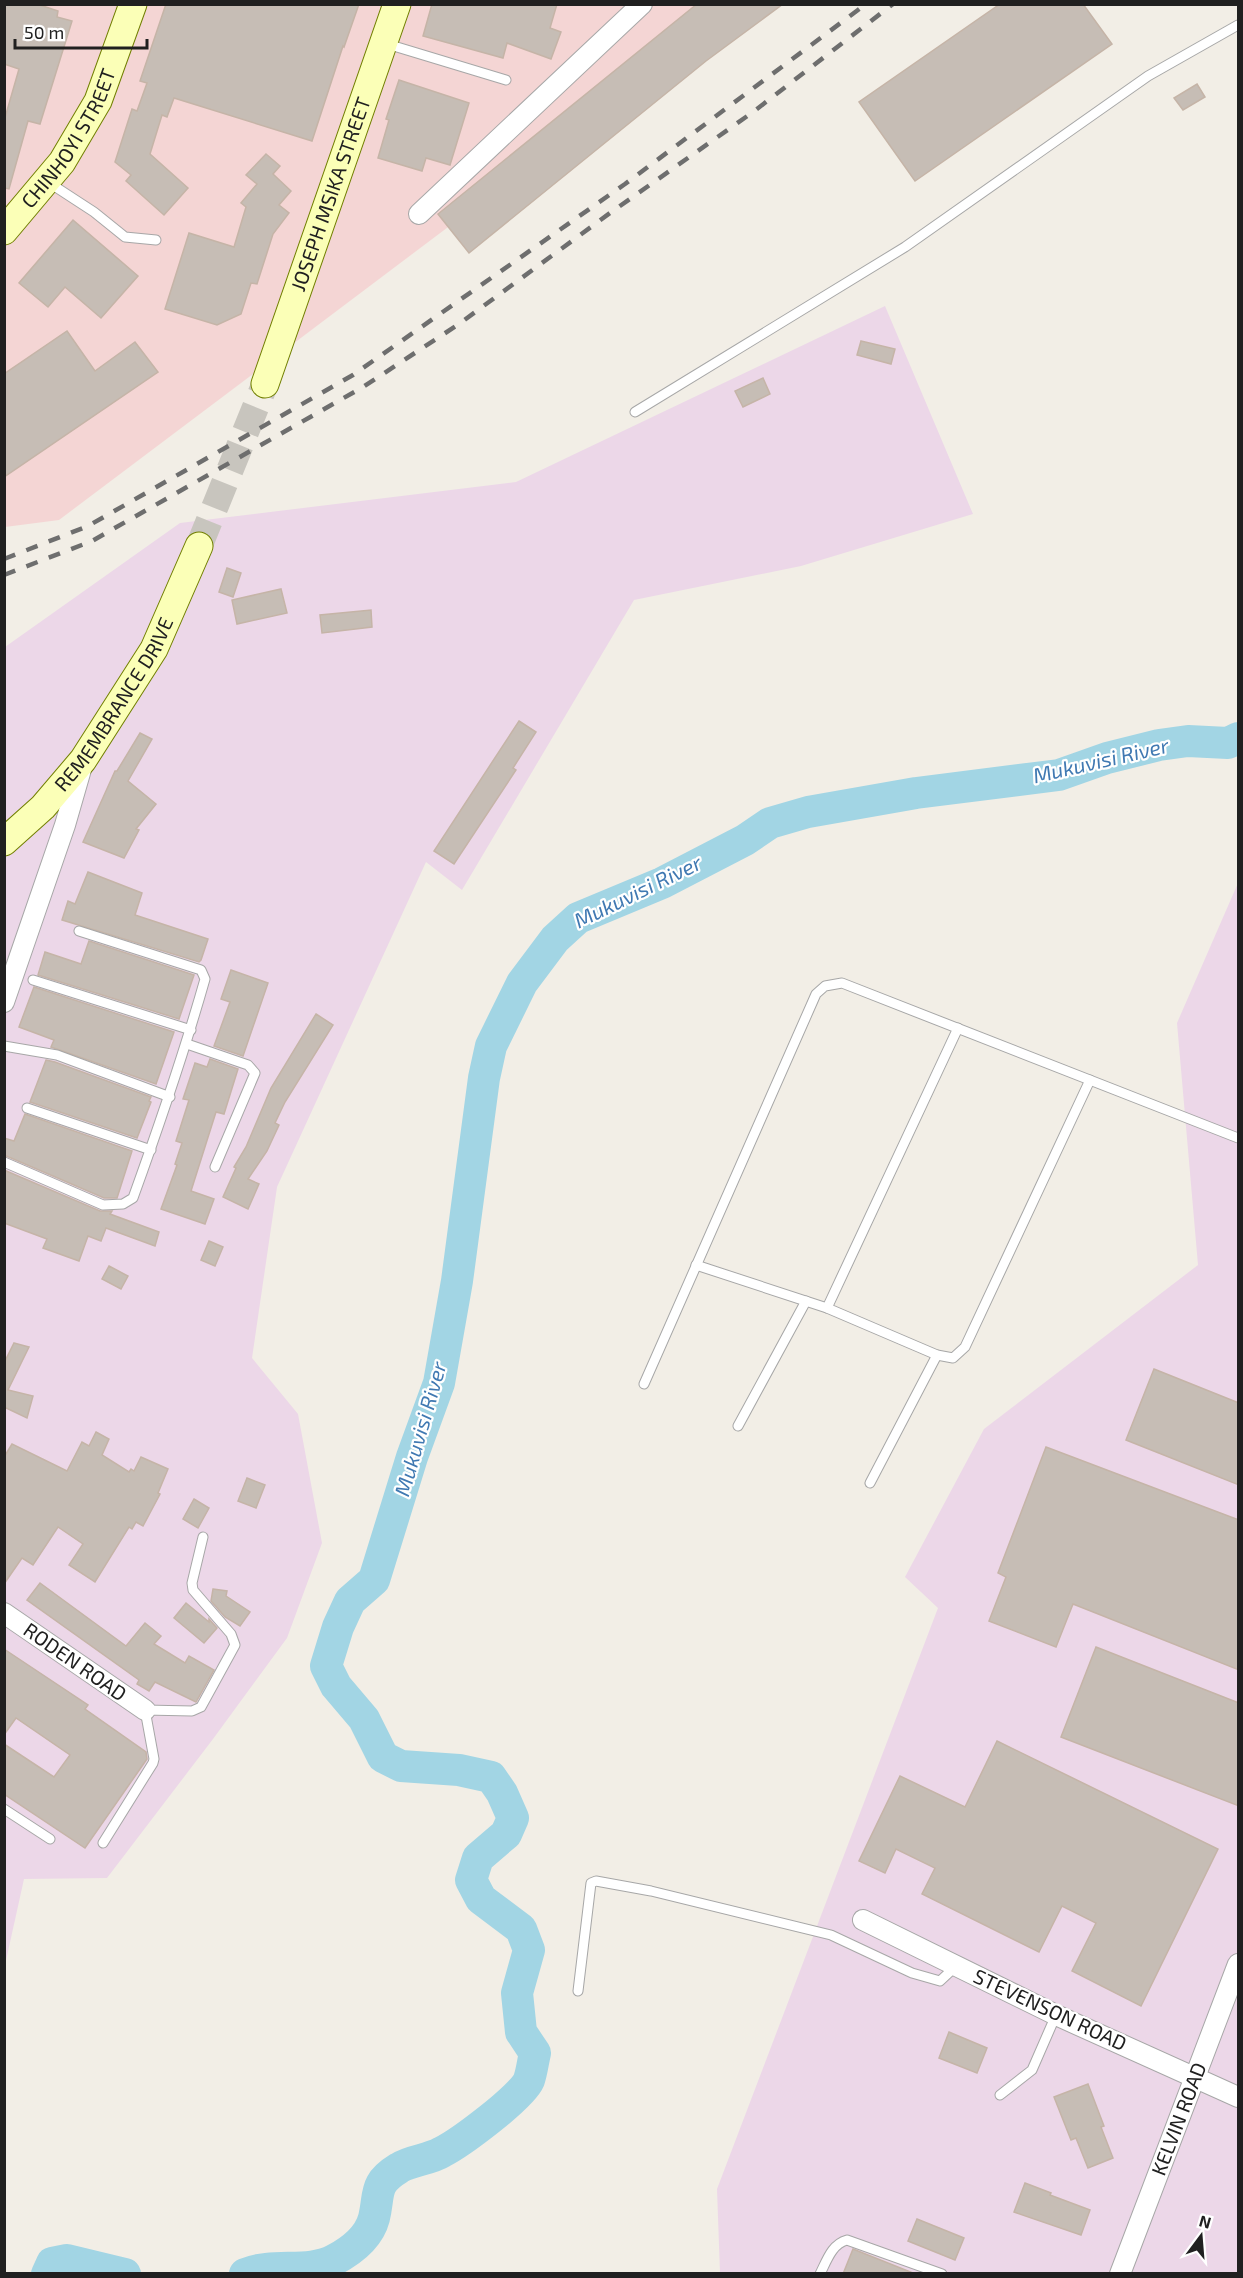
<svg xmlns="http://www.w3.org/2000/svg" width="1243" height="2278" viewBox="0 0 1243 2278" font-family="'Exo 2',sans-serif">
	<rect width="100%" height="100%" fill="#f2eee6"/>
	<polygon fill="#f4d5d4" points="4,5 743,5 59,520 5,527"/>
	<g fill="#ecd7e8">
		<polygon points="885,306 973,514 801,566 634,600 462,890 426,862 277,1187 252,1358 298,1414 322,1543 287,1638 213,1739 107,1878 24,1879 5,1965 5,647 180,523 516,482"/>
		<polygon points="1238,883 1238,2273 720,2273 717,2189 938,1608 905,1577 984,1429 1198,1265 1177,1023"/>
	</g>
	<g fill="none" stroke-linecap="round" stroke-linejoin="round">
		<g stroke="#a2d5e4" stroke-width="32">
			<polyline points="47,2274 52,2263 67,2260 125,2274"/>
			<path d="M245 2274C274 2262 307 2274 334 2260 351 2251 369 2237 374 2218 380 2193 373 2184 399 2168 411 2160 429 2160 442 2152 460 2143 522 2097 529 2080 532 2071 533 2061 535 2053L521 2032 517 1993 529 1950 521 1929 481 1899 471 1880 478 1858 506 1834 513 1818 502 1793 491 1777 459 1770 401 1766 383 1757 364 1719 336 1686 326 1666 338 1627 350 1601 374 1580 412 1457 439 1383 457 1281 484 1078 491 1046 522 983 555 939 578 918 662 883 745 840 770 823 808 812 916 793 1059 775 1107 758 1159 745 1188 741 1228 743 1238 738"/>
		</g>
	</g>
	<g fill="#c6bdb5" stroke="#c5b4a7" stroke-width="1.5">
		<polygon points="4,4 37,4 58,11 57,17 72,21 40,124 28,121 9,189 4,188 4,121 19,69 4,64"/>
		<polygon points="166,4 359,4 344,47 343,46 312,141 174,98 167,117 162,115 150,154 188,188 164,215 126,181 131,175 115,162 132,109 137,111 147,83 140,81"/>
		<polygon points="432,4 557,4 550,28 561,32 551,59 507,43 503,58 423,36"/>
		<polygon points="697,4 783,4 706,61 469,253 438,214"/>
		<polygon points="1000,4 1083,4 1112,44 915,181 859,102"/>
		<polygon points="399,80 469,103 450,165 426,158 422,171 378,158 389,120 386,119"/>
		<polygon points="1197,84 1205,97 1183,110 1174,98"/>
		<polygon points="266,154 280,166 273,174 291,191 279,205 289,213 273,234 257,284 251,283 241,314 217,325 165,309 189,233 234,247 246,207 241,203 257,184 246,175"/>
		<polygon points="73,220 138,276 101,318 65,287 48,307 19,283"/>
		<polygon points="67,331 95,371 135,342 158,372 4,477 4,374"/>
		<polygon points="861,341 895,349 891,364 857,355"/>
		<polygon points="763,378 770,394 743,407 735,391"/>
		<polygon points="227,568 241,573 233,597 219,592"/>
		<polygon points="281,589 287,613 237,624 232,600"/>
		<polygon points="371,610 372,627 322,633 320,615"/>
		<polygon points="519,721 536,732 513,768 516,770 454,864 434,851"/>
		<polygon points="140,733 152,739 128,781 156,804 136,829 139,830 124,858 83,842 115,771 117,771"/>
		<polygon points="88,872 142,893 135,915 208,939 201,960 199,962 62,920 68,901 75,904"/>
		<polygon points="89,941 194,975 179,1019 38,975 45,952 81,964"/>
		<polygon points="231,970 268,983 243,1056 214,1046 230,1002 221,999"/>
		<polygon points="34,987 174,1032 156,1084 51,1047 54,1040 19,1027"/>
		<polygon points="316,1014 333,1025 285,1102 275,1123 279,1125 267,1151 248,1179 259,1184 248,1209 223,1197 236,1168 234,1167 246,1147 271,1088"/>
		<polygon points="210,1059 238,1069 224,1114 216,1112 191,1191 214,1199 205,1224 161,1209 177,1165 175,1164 182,1143 176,1141 189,1100 183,1099 195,1063 207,1067"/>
		<polygon points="46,1060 55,1062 151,1097 149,1101 151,1102 137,1138 30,1102"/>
		<polygon points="25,1114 132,1151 117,1198 104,1198 4,1155 4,1138 14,1141"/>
		<polygon points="4,1170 100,1211 112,1211 110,1214 159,1232 155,1246 106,1228 101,1241 88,1236 79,1261 43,1248 47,1239 4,1223"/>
		<polygon points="209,1241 223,1247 215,1266 201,1260"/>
		<polygon points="109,1266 128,1276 121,1289 102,1279"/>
		<polygon points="14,1343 29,1347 8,1390 33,1396 27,1418 4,1407 4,1363"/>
		<polygon points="1154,1369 1239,1403 1239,1485 1126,1440"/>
		<polygon points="96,1432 109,1439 102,1455 129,1472 131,1469 134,1471 141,1457 168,1469 158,1493 160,1494 143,1526 136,1522 132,1529 129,1527 95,1582 69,1565 83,1544 58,1527 33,1565 22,1558 4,1584 4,1457 12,1444 67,1471 82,1442 89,1446"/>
		<polygon points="1046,1447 1239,1520 1239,1670 1073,1604 1056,1647 989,1621 1006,1577 998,1573"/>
		<polygon points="247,1478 265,1485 256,1508 238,1501"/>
		<polygon points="194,1499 209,1508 198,1528 183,1519"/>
		<polygon points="40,1583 126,1646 145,1623 161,1636 154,1644 185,1663 189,1656 214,1670 196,1702 155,1682 149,1691 137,1684 139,1680 27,1600"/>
		<polygon points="213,1589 227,1591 226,1596 250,1612 240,1626 225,1617 211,1601"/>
		<polygon points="186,1603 209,1622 209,1619 217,1628 204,1643 174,1618"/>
		<polygon points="1096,1647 1239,1703 1239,1806 1061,1737"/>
		<polygon points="4,1649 88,1705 85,1709 146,1752 147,1759 85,1848 4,1794 4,1744 54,1777 70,1755 16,1718 4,1735"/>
		<polygon points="997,1741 1218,1849 1141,2006 1072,1971 1096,1923 1062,1906 1039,1952 922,1894 935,1868 896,1849 885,1873 859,1861 900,1776 965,1807"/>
		<polygon points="949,2032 987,2048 977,2073 939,2058"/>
		<polygon points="1088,2084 1104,2126 1101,2127 1113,2158 1088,2168 1076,2138 1071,2140 1054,2097"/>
		<polygon points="1025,2183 1051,2193 1050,2195 1090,2210 1081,2235 1014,2212"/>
		<polygon points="917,2219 964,2238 955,2260 908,2241"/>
		<polygon points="853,2249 913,2273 913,2274 843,2274"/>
	</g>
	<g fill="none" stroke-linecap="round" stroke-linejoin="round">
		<polyline stroke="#c8c5be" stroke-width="27" stroke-dasharray="27 14" stroke-linecap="butt" points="199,546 265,384"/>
		<g stroke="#a7a7a7" stroke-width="11">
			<g id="lane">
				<polyline points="387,44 506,80"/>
				<polyline points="48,182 94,212 125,237 156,240"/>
				<polyline points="635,412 905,247 1148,76 1238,25"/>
				<polyline points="33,980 191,1030"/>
				<polyline points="187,1044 248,1065 255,1073 215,1167"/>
				<polyline points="4,1046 57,1055 170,1097"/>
				<polyline points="27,1108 151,1150"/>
				<path d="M4 1162 103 1205 123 1204 133 1198C159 1126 184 1053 205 979L201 970 79 931"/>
				<polyline points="696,1265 827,1308 937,1355 953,1358 965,1347 1090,1080"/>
				<polyline points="827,1308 958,1028"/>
				<polyline points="644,1384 816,994 825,986 842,983 1238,1138"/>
				<polyline points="738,1426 806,1301"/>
				<polyline points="870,1483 937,1355"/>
				<polyline points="4,1809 50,1839"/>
				<polyline points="103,1843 153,1763 154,1759 145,1710 192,1711 201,1707 235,1645 231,1634 193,1590 192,1583 203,1537"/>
				<polyline points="578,1991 591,1883 596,1881 651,1891 831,1935 912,1973 940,1981 956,1966"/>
				<polyline points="1000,2095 1032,2070 1056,2015"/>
				<path d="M820 2274C827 2260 832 2244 847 2240L942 2274"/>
			</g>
		</g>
		<g stroke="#a7a7a7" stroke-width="22">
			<g id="street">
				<polyline points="419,214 642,4"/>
				<polyline points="4,1002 65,825 82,766"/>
				<polyline points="4,1613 145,1710"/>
				<polyline points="863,1920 1056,2015 1238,2097"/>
				<polyline points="1120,2274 1238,1964"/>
			</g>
		</g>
		<g stroke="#717f00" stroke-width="29">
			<g id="secondary">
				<path id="s1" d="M4 231 62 162 98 101 133 4"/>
				<path id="s2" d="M265 384 397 4"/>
				<path id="s3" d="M4 842 43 807 83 760 154 649 199 546"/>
			</g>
		</g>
		<use href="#lane" stroke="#fff" stroke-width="9"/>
		<use href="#street" stroke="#fff" stroke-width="20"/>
		<use href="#secondary" stroke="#fbffb7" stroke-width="27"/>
		<g stroke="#6e6e6e" stroke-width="4.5" stroke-dasharray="12 12" stroke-linecap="butt">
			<polyline points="4,559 88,526 353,375 625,184 866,4"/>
			<polyline points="4,575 92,541 363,387 459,324 610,213 753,112 893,4"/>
		</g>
	</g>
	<g text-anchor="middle" stroke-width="4.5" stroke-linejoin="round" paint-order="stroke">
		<g font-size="20" fill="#202020" stroke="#fff">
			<text dy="7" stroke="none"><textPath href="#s1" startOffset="114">CHINHOYI STREET</textPath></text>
			<text dy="7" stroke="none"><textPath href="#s2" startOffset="201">JOSEPH MSIKA STREET</textPath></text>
			<text dy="7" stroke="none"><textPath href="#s3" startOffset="178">REMEMBRANCE DRIVE</textPath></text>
			<text transform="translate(75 1662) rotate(35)" y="7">RODEN ROAD</text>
			<text transform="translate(1050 2010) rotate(25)" y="7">STEVENSON ROAD</text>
			<text transform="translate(1179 2119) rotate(-69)" y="7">KELVIN ROAD</text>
		</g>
		<g font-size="21" font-style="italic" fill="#4079b2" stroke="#fff">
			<text transform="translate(1101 761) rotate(-13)" y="7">Mukuvisi River</text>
			<text transform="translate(638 892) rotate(-26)" y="7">Mukuvisi River</text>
			<text transform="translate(421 1429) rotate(-74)" y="7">Mukuvisi River</text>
		</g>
	</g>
	<rect width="1243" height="2278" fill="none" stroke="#202020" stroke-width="12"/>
	<g transform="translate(1201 2236) rotate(16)" stroke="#ffffff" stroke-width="4.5" paint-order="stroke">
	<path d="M0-4.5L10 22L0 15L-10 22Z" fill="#202020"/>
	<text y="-9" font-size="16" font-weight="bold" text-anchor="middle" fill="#202020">N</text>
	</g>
	<path d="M15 39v9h132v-9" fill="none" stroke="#202020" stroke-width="3"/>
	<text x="24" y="39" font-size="18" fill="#202020" stroke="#ffffff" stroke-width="4.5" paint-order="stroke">50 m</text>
</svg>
